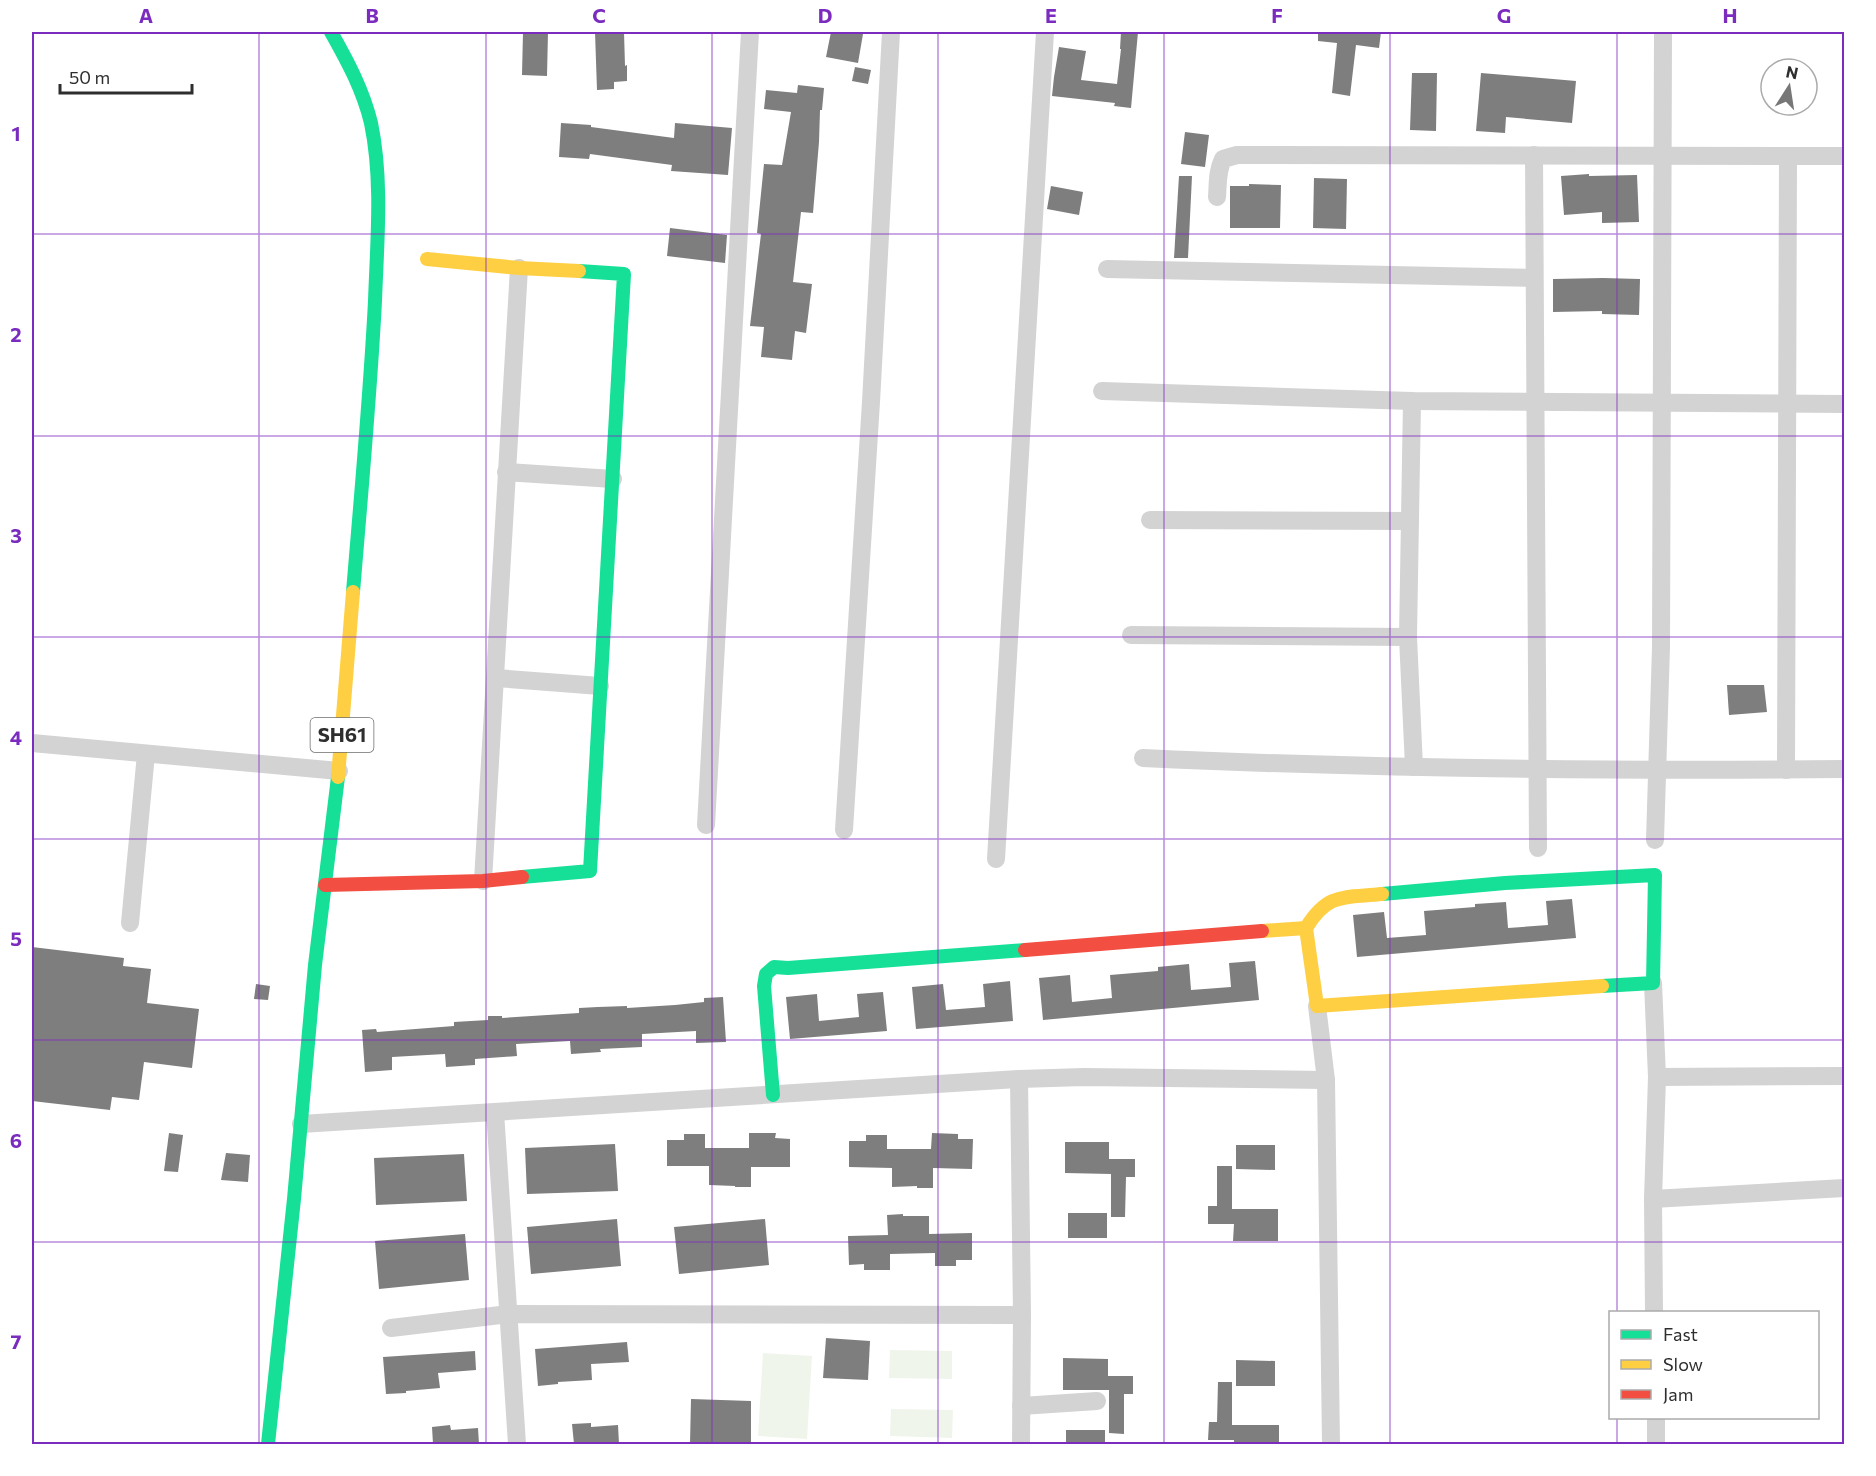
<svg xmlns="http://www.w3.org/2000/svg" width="1876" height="1476" viewBox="0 0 1876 1476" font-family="Commissioner,sans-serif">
	<rect width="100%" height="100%" fill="#fff"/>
	<g fill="#f0f5ec">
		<polygon points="890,1350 952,1351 952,1379 889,1378"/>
		<polygon points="763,1353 812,1356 807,1439 758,1436"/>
		<polygon points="891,1409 953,1410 952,1438 890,1436"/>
	</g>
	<g fill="#7e7e7e">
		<polygon points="523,32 548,32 547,76 522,75"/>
		<polygon points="595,32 624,32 625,66 627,65 627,81 614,82 614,89 597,90"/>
		<polygon points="831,32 852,32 863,34 858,63 826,57"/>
		<polygon points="1121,32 1138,32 1131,108 1114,106 1115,103 1052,96 1054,77 1059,47 1086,51 1081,80 1117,84 1121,49 1120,49"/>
		<polygon points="1318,32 1381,32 1379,48 1356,45 1350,96 1332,93 1337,43 1318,41"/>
		<polygon points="855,67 871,70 868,84 852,81"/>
		<polygon points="1412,73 1437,73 1436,131 1410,130"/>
		<polygon points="1481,73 1576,81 1572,123 1506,117 1505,133 1476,131"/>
		<polygon points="798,85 824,88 822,110 820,110 819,142 813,213 801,212 793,282 812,284 806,333 795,331 792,360 761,357 764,327 750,326 761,234 757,233 764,164 782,165 791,112 764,109 766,90 797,93"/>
		<polygon points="561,123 591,125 591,127 674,138 675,123 732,128 728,175 671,171 672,165 590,154 589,159 559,157"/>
		<polygon points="1185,132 1209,135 1205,167 1181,164"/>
		<polygon points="1589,174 1589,176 1637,175 1639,222 1602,223 1602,212 1564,215 1561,176"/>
		<polygon points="1179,176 1192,176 1188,258 1174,258"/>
		<polygon points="1314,178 1347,179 1346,229 1313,228"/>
		<polygon points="1249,184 1281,185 1280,228 1230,228 1230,186 1249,186"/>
		<polygon points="1051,186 1083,192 1079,215 1047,209"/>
		<polygon points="670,228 727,235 725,263 667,256"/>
		<polygon points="1603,278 1640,279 1639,315 1602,314 1602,311 1553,312 1553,279"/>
		<polygon points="1727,685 1764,685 1767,712 1729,715"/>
		<polygon points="1572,899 1576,938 1357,957 1353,915 1384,912 1387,938 1426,935 1424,911 1475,907 1475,904 1506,902 1508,928 1548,925 1546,901"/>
		<polygon points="32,947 124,958 123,966 151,969 147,1003 199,1009 192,1068 144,1062 139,1100 112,1097 110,1110 32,1101"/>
		<polygon points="1255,961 1259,1000 1043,1020 1039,978 1070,975 1072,1002 1112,998 1110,975 1158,971 1158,967 1189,964 1191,990 1231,987 1229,963"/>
		<polygon points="1010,981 1013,1021 916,1029 912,987 943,984 946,1010 985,1007 983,984"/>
		<polygon points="256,984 270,986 268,1000 254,999"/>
		<polygon points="883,992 887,1031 790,1039 786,997 817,994 819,1021 859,1017 857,994"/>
		<polygon points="723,997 726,1042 696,1043 696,1031 642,1034 642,1047 600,1049 601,1052 571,1054 570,1041 516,1044 517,1056 475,1059 475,1065 446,1067 445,1054 392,1057 392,1070 365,1072 362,1030 376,1029 377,1032 454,1026 454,1022 488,1020 488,1016 502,1016 502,1018 579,1013 579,1008 598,1007 627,1006 627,1008 675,1005 704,1002 704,998"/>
		<polygon points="169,1133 183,1135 178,1172 164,1171"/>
		<polygon points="749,1133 776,1133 775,1138 790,1139 790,1167 751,1167 751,1187 735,1187 735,1186 709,1185 709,1166 667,1166 667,1140 684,1140 684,1134 705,1134 705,1148 749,1148"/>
		<polygon points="932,1133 958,1134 958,1139 973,1139 972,1169 933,1168 933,1188 917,1188 917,1186 892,1187 892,1168 849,1167 849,1141 866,1141 866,1135 887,1135 887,1149 931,1149"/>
		<polygon points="1065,1142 1109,1142 1109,1159 1135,1159 1135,1177 1126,1177 1125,1217 1111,1217 1111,1174 1065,1173"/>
		<polygon points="615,1144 618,1191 527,1194 525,1148"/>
		<polygon points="1236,1145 1275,1145 1275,1170 1236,1169"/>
		<polygon points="226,1153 250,1155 248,1182 221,1180"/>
		<polygon points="464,1154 467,1201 376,1205 374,1158"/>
		<polygon points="1217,1166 1232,1166 1232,1209 1278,1209 1278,1241 1233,1241 1234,1224 1208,1224 1208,1206 1217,1206"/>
		<rect x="1068" y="1213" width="39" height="25"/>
		<polygon points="903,1214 903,1216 929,1216 929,1234 972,1233 972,1260 956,1260 956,1266 935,1266 935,1253 890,1254 890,1270 864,1270 864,1264 849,1265 848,1236 888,1235 887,1215"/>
		<polygon points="617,1219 621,1266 531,1274 527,1227"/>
		<polygon points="765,1219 769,1265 679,1274 674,1227"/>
		<polygon points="465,1234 469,1280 379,1289 375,1241"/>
		<polygon points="826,1338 870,1341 868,1380 823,1378"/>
		<polygon points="627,1342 629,1362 591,1364 592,1380 558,1382 558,1384 538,1386 535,1349"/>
		<polygon points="475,1351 476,1370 438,1373 440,1388 406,1391 406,1393 386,1394 383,1357"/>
		<polygon points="1063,1358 1108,1359 1108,1376 1133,1376 1133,1394 1124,1394 1124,1434 1109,1433 1109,1390 1063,1390"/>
		<polygon points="1236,1360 1275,1361 1275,1386 1236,1386"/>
		<polygon points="1218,1382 1232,1382 1232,1425 1279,1425 1279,1444 1234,1444 1234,1440 1208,1440 1209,1422 1217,1422"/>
		<polygon points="691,1399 751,1401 751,1444 690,1444"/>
		<polygon points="591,1423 591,1427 618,1425 619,1444 574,1444 572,1424"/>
		<polygon points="450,1425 451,1430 478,1428 479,1444 433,1444 432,1427"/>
		<rect x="1066" y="1430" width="39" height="14"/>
	</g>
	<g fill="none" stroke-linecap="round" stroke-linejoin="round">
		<g stroke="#d3d3d3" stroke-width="18">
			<polyline points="1534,155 1538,848"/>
			<path d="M1217 197C1218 184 1217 171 1223 159L1237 155 1844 156"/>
			<polyline points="1107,269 1534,278"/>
			<polyline points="1102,391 1412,401 1844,404"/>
			<polyline points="1412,401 1408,637 1414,767"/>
			<polyline points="506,472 613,479"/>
			<polyline points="1150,520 1410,521"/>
			<polyline points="1131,635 1408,637"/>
			<polyline points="496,678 600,686"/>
			<polyline points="32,743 339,771"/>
			<path d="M1143 758C1376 769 1610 771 1844 769"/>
			<polyline points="1786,770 1788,156"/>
			<polyline points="706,825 750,32"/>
			<polyline points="844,830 871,402 891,32"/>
			<polyline points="1655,840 1661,647 1663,32"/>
			<polyline points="996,859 1045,32"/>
			<polyline points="483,881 519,268"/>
			<polyline points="130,923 146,754"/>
			<polyline points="1653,983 1657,1077 1653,1199 1654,1312"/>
			<polyline points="1317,1006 1326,1080 1331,1444"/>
			<polyline points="1657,1077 1844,1076"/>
			<polyline points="1019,1079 1022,1315 1021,1444"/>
			<polyline points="495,1112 517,1444"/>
			<polyline points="301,1124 1019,1079 1084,1077 1326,1080"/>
			<polyline points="1653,1199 1844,1188"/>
			<polyline points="391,1328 509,1314 1022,1315"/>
			<polyline points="1021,1406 1097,1401"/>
			<polyline points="1656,1418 1656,1444"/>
		</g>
		<g stroke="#16e098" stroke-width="14">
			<path d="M331 32C348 62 363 90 371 123 383 181 377 242 375 301 370 398 361 495 353 592"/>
			<polyline points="522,877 590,871 624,274 579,271"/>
			<polyline points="1382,894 1505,883 1655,875 1653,983 1602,986"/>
			<polyline points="773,1095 764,986 766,974 774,967 788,968 1025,950"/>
			<polyline points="268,1444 294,1199 315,965 338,777"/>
		</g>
		<g stroke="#ffcf43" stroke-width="14">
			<polyline points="427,259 519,268 579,271"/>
			<polyline points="338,777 353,592"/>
			<path d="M1306 928C1328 892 1344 898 1382 894"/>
			<polyline points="1262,931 1306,928 1317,1006 1602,986"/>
		</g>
		<g stroke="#f24e42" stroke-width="14">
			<polyline points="325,885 483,881 522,877"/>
			<polyline points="1025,950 1262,931"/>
		</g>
	</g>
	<path fill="none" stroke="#7b2cbf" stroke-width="1.5" stroke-opacity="0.55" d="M259 32V1444M486 32V1444M712 32V1444M938 32V1444M1164 32V1444M1390 32V1444M1617 32V1312M32 234H1844M32 436H1844M32 637H1844M32 839H1844M32 1040H1844M32 1242H1844M1617 1418V1444"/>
	<g text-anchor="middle" stroke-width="6" stroke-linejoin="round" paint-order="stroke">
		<rect fill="#fff" stroke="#6d6d6d" stroke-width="1.5" x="310.5" y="718" width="63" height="34" rx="4.5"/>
		<g font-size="20" font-weight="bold" fill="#2e2e2e">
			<text x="342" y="742">SH61</text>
		</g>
	</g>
	<rect width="1876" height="1476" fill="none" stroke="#ffffff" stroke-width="66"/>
	<rect x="1609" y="1311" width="210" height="108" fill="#ffffff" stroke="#ababab" stroke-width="1.5"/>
	<rect x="1621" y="1330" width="30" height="9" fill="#16e098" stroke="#ababab" stroke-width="1.5"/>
	<text x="1663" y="1341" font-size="18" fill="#2e2e2e">Fast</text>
	<rect x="1621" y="1360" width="30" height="9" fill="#ffcf43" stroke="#ababab" stroke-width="1.5"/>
	<text x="1663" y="1371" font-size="18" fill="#2e2e2e">Slow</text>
	<rect x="1621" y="1390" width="30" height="9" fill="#f24e42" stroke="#ababab" stroke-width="1.5"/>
	<text x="1663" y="1401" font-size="18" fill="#2e2e2e">Jam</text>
	<g transform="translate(1789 87) rotate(12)"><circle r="28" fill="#ffffff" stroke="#ababab" stroke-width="1.5"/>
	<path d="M0-4.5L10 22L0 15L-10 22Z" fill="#777777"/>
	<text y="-9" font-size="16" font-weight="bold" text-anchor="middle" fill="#2e2e2e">N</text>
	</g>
	<path d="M60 84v9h132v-9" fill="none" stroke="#2e2e2e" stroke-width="3"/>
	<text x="69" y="84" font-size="18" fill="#2e2e2e" stroke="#ffffff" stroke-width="4.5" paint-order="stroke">50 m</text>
	<rect x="33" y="33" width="1810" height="1410" fill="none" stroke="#7b2cbf" stroke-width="2"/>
	<g font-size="20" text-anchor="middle" font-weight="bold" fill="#7b2cbf">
		<text x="146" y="23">A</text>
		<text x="372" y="23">B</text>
		<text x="599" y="23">C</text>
		<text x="825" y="23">D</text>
		<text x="1051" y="23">E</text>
		<text x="1277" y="23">F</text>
		<text x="1504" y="23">G</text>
		<text x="1730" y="23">H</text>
		<text x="16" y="141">1</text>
		<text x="16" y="342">2</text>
		<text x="16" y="543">3</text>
		<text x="16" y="745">4</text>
		<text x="16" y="946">5</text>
		<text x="16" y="1148">6</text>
		<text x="16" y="1349">7</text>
	</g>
</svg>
